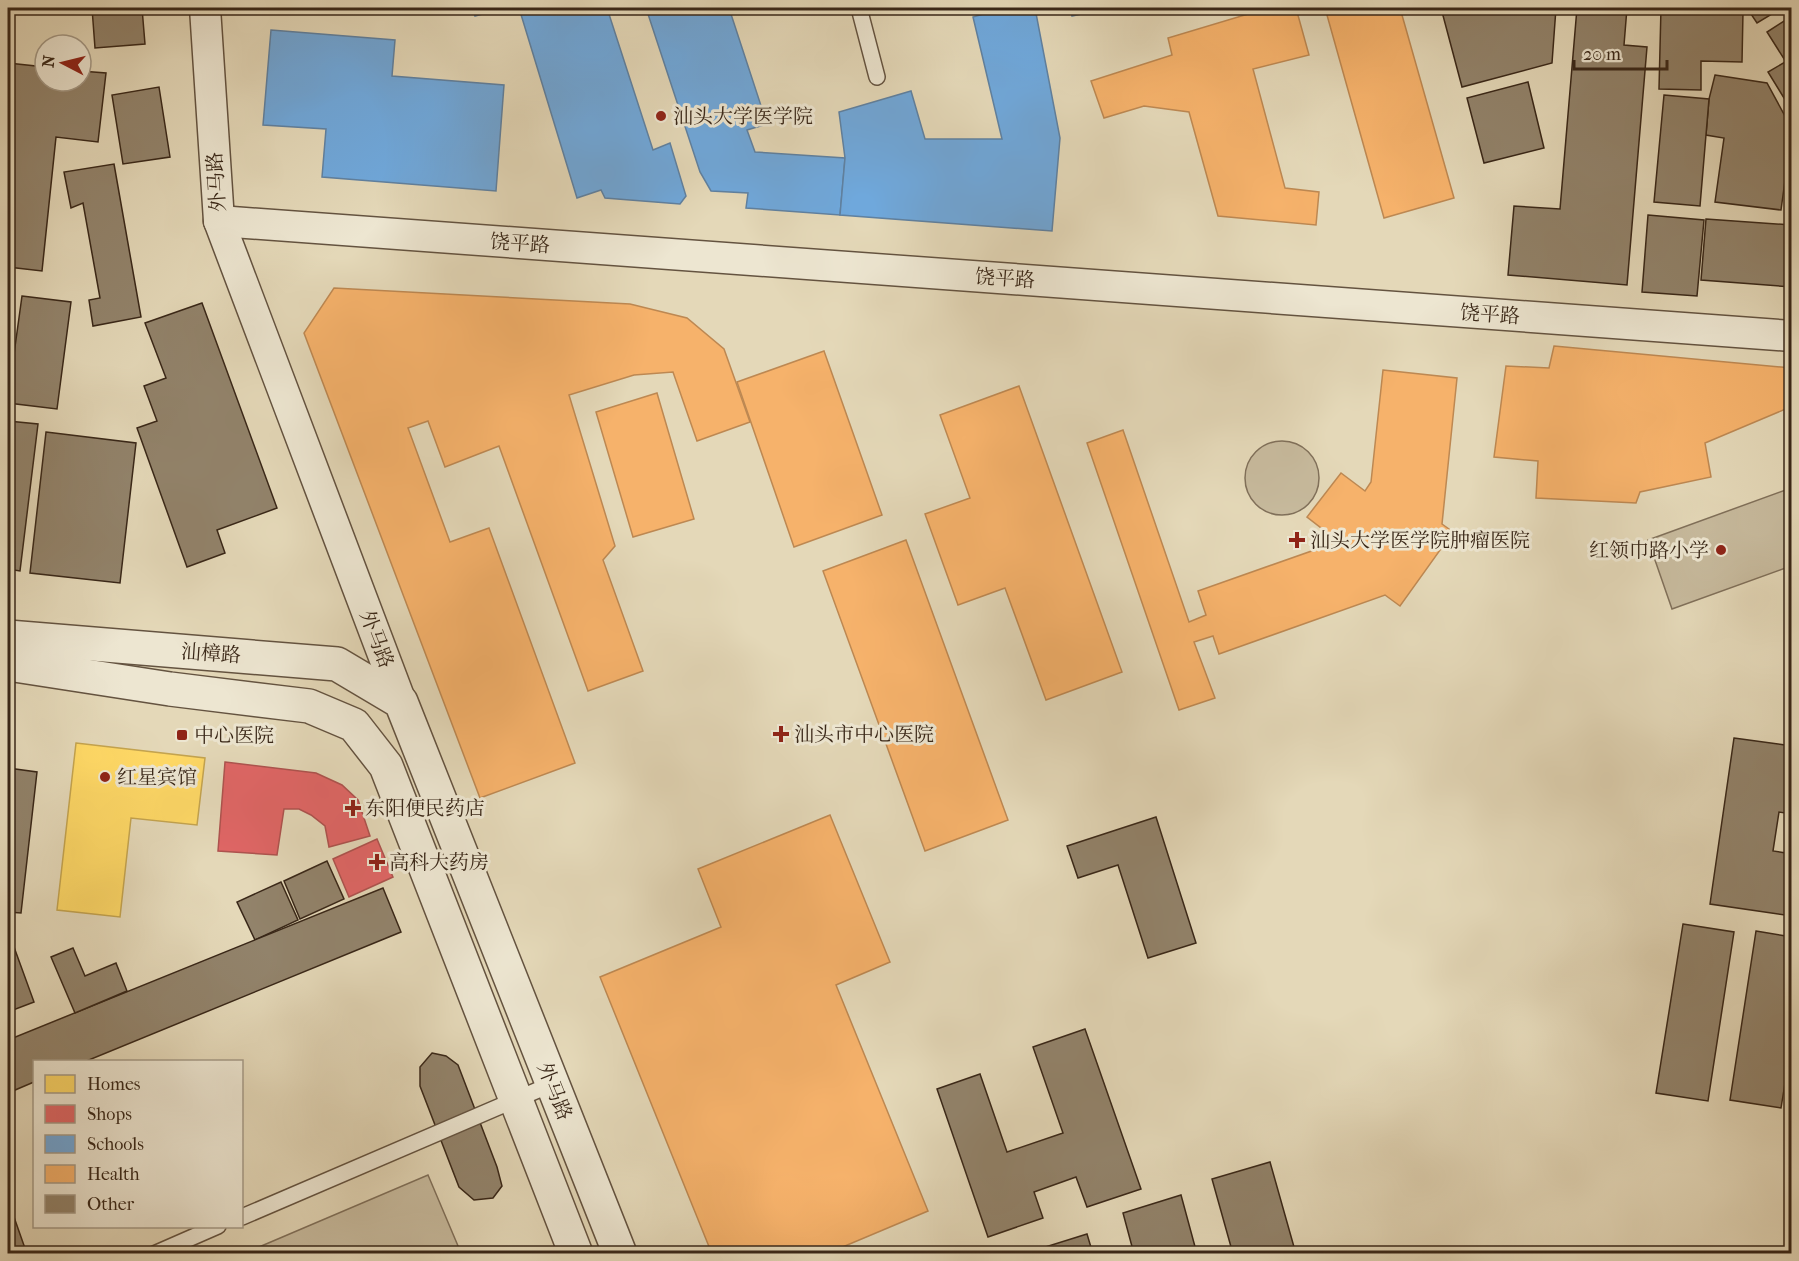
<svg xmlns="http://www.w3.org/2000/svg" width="1799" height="1261" viewBox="0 0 1799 1261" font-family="'IM FELL French Canon','Noto Serif SC',serif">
	<rect width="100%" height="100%" fill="#e4d8b8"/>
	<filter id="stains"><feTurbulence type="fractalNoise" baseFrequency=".00333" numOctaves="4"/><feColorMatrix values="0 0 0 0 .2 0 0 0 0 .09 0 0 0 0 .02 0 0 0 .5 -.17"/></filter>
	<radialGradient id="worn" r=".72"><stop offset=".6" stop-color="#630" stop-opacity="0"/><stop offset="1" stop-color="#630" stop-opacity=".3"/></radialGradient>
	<g fill="#c7ba9d" stroke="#80705a" stroke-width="1.5">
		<circle cx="1282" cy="478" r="37"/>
		<polygon points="1791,488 1791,566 1672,609 1648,540"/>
		<polygon points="428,1175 461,1253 245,1253"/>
	</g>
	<g fill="#ffd966" stroke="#c4a44f" stroke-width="1.5">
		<rect x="246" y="8" width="67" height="2"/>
		<polygon points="76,743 205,758 197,825 131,818 120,917 57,910"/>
	</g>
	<g fill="#e06666" stroke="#ae534f" stroke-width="1.5">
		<polygon points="225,762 316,773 342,785 358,800 370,836 329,847 325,826 311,815 299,809 284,809 277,855 218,851"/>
		<polygon points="377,839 393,877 349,897 333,859"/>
	</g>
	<g fill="#6fa8dc" stroke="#5f81a1" stroke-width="1.5">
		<polygon points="8,8 12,8 8,52"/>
		<polygon points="472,8 504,8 475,16"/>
		<polygon points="519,8 607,8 653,150 670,143 686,196 680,204 605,198 601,190 577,198"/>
		<polygon points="646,8 729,8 767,124 747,130 755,152 845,158 840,215 746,208 748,193 711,191 700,172"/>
		<polygon points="1004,8 1035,8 1060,138 1052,231 840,215 845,158 839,112 911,91 925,139 1002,139 973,17"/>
		<polygon points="1070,8 1108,8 1072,16"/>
		<polygon points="271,30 395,40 392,76 504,85 496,191 322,177 326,129 263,125"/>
	</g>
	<g fill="#f6b26b" stroke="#bd8852" stroke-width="1.5">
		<polygon points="1268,8 1296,8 1309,55 1253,69 1285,188 1319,192 1316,225 1218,216 1189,112 1144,106 1104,118 1091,81 1172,55 1168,38"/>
		<polygon points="1325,8 1400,8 1454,198 1384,218"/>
		<polygon points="334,288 630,304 687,318 724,349 750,422 697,441 673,372 634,375 569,395 615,546 603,560 643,671 588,691 499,446 445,467 428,421 408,428 450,542 489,528 575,763 480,798 304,333"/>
		<polygon points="1554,346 1792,368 1788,408 1705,443 1711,477 1640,492 1636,503 1536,498 1538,461 1494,457 1506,366 1549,368"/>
		<polygon points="824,351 882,515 794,547 737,382"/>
		<polygon points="1383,370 1457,378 1442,524 1453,532 1400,606 1385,595 1219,654 1213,636 1194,642 1215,698 1179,710 1087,443 1123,430 1189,622 1206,615 1198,591 1320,548 1330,535 1307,517 1341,473 1365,491 1371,482"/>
		<polygon points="1019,386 1122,672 1046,700 1005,588 958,605 925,514 970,498 940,415"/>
		<polygon points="657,393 694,519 633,537 596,412"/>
		<polygon points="906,540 1008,820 925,851 823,571"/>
		<polygon points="830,815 890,962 836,985 928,1211 826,1254 712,1254 600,977 721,927 698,869"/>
	</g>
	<g fill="#92836b" stroke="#392718" stroke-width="1.5">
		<polygon points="92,8 142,8 145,44 95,48"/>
		<polygon points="1441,8 1556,8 1552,63 1462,87"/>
		<polygon points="1577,8 1627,8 1624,45 1647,47 1627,285 1508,275 1514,206 1560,209"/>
		<polygon points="1661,8 1711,8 1711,12 1743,12 1742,62 1701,61 1701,90 1659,89"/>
		<polygon points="1747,8 1782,8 1757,23"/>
		<polygon points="1792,16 1792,58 1786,62 1767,32"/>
		<polygon points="1792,58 1792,111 1768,72"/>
		<polygon points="8,63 45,67 45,81 81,81 81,71 106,73 98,142 56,137 42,271 8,267"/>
		<polygon points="1715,75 1767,83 1792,129 1781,210 1715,202 1724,138 1706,135 1709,99"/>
		<polygon points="1528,82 1544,148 1484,163 1467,98"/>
		<polygon points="159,87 170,157 123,164 112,95"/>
		<polygon points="1664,95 1709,99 1700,206 1654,202"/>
		<polygon points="114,164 141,317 93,326 89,300 100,298 83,203 71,208 64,172"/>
		<polygon points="1648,215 1704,220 1697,296 1642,292"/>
		<polygon points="1706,219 1792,225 1792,287 1701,280"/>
		<polygon points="22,296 71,302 57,409 8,403 8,353 14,354"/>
		<polygon points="202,303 277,508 217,530 225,553 187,567 137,428 157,421 144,386 166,378 145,323"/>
		<polygon points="8,421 38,424 20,571 8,569"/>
		<polygon points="46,432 136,443 120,583 30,573"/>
		<polygon points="1734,738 1792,746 1792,814 1779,812 1773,851 1792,854 1792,916 1710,904"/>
		<polygon points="8,768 37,772 21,913 8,912"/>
		<polygon points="1156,817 1196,943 1148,958 1118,865 1078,878 1067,846"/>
		<polygon points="327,861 344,899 300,919 284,881"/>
		<polygon points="281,882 298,920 255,940 237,902"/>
		<polygon points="383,888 401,932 84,1062 34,1062 34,1082 8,1093 8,1040"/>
		<polygon points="1683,924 1734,932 1708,1101 1656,1093"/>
		<polygon points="1756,931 1792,937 1792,1040 1781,1108 1730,1100"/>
		<polygon points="14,947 34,1002 8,1012 8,949"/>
		<polygon points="73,948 85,976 116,963 127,991 75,1013 51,957"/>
		<polygon points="1085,1029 1141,1189 1087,1207 1076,1177 1034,1192 1043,1218 988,1237 937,1089 980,1074 1007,1152 1063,1133 1033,1047"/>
		<polygon points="432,1053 446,1056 458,1065 497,1167 502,1186 493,1198 474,1200 459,1187 420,1086 420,1067"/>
		<polygon points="1270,1162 1296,1254 1233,1254 1212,1179"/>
		<polygon points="1181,1195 1197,1254 1134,1254 1123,1213"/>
		<polygon points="8,1200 27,1254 8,1254"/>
		<polygon points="1087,1234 1093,1254 1026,1254 1026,1253"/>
	</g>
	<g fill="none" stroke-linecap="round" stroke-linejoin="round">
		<g stroke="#645340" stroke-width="18">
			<g id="service">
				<polyline points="859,8 877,77"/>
				<polyline points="242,1217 552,1084"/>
				<polyline points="154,1254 218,1226"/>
			</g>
		</g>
		<g stroke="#645340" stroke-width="33">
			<g id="minor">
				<polyline points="205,8 219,221 401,702"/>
				<polyline points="219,221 1792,336"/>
			</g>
		</g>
		<g stroke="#645340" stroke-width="36">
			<g id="tertiary">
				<polyline points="8,637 337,664 401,702 620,1254"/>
				<polyline points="8,664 170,689 309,706 354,725 386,766 576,1254"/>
			</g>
		</g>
		<use href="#service" stroke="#ede6d1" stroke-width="15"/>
		<use href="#minor" stroke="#ede6d1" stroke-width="30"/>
		<use href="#tertiary" stroke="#ede6d1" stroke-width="33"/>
	</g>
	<g fill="#8f2418" stroke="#ede6d1" stroke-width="2">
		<circle cx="661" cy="116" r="6"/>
		<path d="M1294 531h6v6h6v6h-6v6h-6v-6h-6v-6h6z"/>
		<circle cx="1721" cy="550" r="6"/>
		<path d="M778 725h6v6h6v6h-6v6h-6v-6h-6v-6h6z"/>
		<rect x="176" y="729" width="12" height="12" rx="3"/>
		<circle cx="105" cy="777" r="6"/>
		<path d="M350 799h6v6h6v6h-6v6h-6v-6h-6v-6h6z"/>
		<path d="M374 853h6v6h6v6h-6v6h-6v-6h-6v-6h6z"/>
	</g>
	<g text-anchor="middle" stroke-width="6" stroke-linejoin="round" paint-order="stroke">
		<g font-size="20" fill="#392718" stroke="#ede6d1" text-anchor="start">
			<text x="673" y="123">汕头大学医学院</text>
			<text x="1310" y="547">汕头大学医学院肿瘤医院</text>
			<text x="1709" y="557" text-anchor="end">红领巾路小学</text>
			<text x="794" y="741">汕头市中心医院</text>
			<text x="194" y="742">中心医院</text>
			<text x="117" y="784">红星宾馆</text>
			<text x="365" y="815">东阳便民药店</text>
			<text x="389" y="869">高科大药房</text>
		</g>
		<g font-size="20" fill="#392718" stroke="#ede6d1">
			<text transform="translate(216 182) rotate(-94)" y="7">外马路</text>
			<text transform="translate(520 243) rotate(4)" y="7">饶平路</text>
			<text transform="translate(1005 278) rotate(4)" y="7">饶平路</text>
			<text transform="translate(1490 314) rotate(4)" y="7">饶平路</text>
			<text transform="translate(377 639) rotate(69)" y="7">外马路</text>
			<text transform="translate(211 653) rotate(4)" y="7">汕樟路</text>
			<text transform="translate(555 1091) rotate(68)" y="7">外马路</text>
		</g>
	</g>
	<rect width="1799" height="1261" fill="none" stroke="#e4d8b8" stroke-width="30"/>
	<rect x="9" y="9" width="1781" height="1243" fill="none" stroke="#392718" stroke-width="3"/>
	<rect x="15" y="15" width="1769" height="1231" fill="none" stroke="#392718" stroke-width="1.5"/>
	<rect x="33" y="1060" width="210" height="168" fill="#ede6d1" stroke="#a59a87" stroke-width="1.5"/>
	<rect x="45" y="1075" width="30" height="18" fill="#ffd966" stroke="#a59a87" stroke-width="1.5"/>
	<text x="87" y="1090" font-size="18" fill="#392718">Homes</text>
	<rect x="45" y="1105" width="30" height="18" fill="#e06666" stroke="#a59a87" stroke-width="1.5"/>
	<text x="87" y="1120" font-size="18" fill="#392718">Shops</text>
	<rect x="45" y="1135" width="30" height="18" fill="#6fa8dc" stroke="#a59a87" stroke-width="1.5"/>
	<text x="87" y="1150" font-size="18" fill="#392718">Schools</text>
	<rect x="45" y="1165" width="30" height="18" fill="#f6b26b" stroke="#a59a87" stroke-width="1.5"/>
	<text x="87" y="1180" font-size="18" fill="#392718">Health</text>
	<rect x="45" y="1195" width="30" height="18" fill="#92836b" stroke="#a59a87" stroke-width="1.5"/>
	<text x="87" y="1210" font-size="18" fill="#392718">Other</text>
	<g transform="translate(63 63) rotate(277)"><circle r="28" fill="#ede6d1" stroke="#a59a87" stroke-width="1.5"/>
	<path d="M0-4.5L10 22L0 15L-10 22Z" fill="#8f2418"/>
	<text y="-9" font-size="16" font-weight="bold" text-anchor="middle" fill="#392718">N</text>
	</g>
	<path d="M1574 60v9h93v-9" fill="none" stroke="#392718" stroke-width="3"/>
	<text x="1583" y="60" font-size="18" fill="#392718" stroke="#ede6d1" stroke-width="4.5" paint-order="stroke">20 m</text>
	<rect width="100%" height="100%" filter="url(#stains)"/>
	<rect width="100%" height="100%" fill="url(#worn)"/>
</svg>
